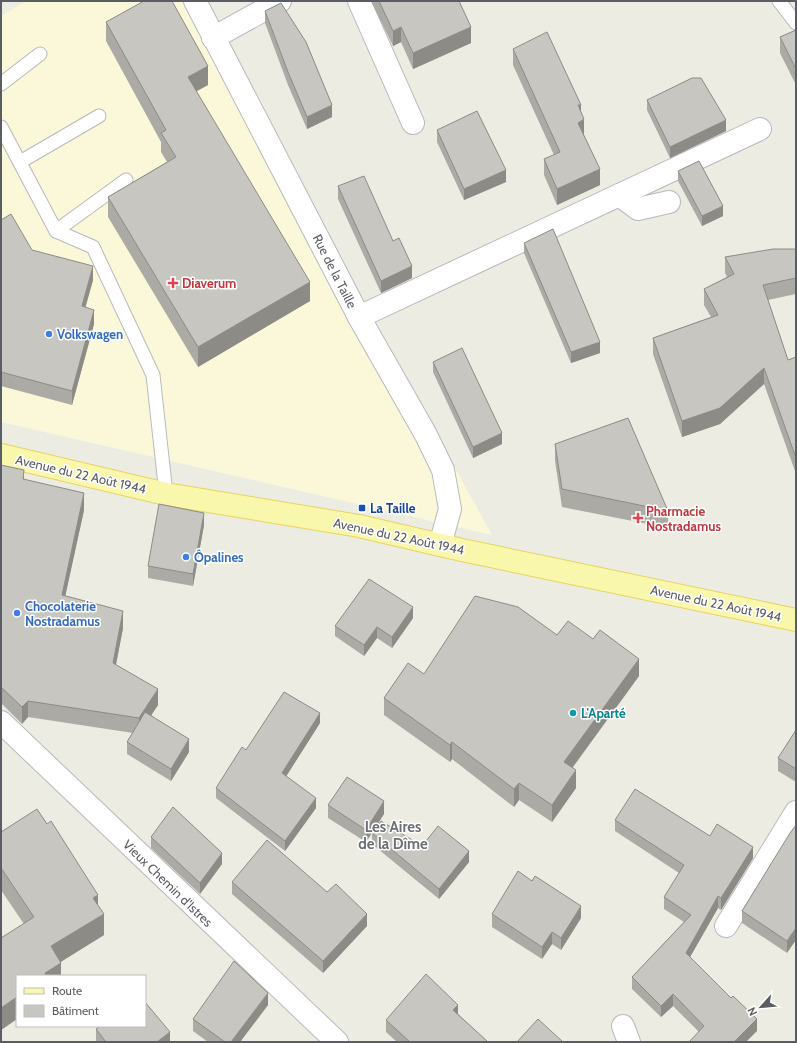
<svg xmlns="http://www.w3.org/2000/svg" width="797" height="1043" viewBox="0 0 797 1043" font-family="Cabin,sans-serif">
	<rect width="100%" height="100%" fill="#ecece2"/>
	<polygon fill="#fbf8d9" points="26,1 197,1 492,535 1,422 1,16"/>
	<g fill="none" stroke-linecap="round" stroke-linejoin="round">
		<g stroke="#b8b9be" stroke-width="15">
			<g id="service">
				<polyline points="779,1 796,23"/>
				<polyline points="1,84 40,54"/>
				<polyline points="1,127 56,231 93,247 153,375 166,494"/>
				<polyline points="20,162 99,116"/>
				<polyline points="56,231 126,180"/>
			</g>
		</g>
		<g stroke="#b8b9be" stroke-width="24">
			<g id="minor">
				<polyline points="195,1 359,317 426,435 443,470 450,509 440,545"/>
				<polyline points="359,1 413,123"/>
				<polyline points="213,38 280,1"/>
				<polyline points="619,195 638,209 669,202"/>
				<polyline points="359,317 760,129"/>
				<polyline points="1,722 337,1042"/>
				<polyline points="726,926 796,812"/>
				<polyline points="623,1026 629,1042"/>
			</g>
		</g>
		<g stroke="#e7d461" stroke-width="24">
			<polyline id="primary" points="1,455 166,494 359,526 462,550 796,620"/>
		</g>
		<use href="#service" stroke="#fff" stroke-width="13"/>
		<use href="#minor" stroke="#fff" stroke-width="22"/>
		<use href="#primary" stroke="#f9f7ab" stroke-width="22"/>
	</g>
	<g fill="#acaaa5">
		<polygon points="371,1 459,1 471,43 413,69 401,42 393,46"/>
		<polygon points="265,11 332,117 307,129 288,85 265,23"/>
		<polygon points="106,22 208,85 196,91 310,301 198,367 108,217 108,197 167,162 161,152 161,142 106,41"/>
		<polygon points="796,30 796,85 780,53 780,37"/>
		<polygon points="513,49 584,135 600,185 557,205 544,175 544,159 554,155 513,65"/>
		<polygon points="647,100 726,131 670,158 647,110"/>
		<polygon points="437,130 506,182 464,200 437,142"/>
		<polygon points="678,171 723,216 702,226 678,181"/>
		<polygon points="338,186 393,241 412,278 381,293 338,199"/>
		<polygon points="1,220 32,250 93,280 85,307 94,324 72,405 1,386"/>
		<polygon points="524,243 600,353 571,363 524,253"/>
		<polygon points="796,249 796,294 768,300 788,360 796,357 796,474 764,384 720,424 682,437 653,354 653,338 711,317 704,305 704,289 727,277 725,273 725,257"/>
		<polygon points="433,362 502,444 473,458 433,372"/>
		<polygon points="555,444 668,511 668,528 562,507 555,461"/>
		<polygon points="1,465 24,479 84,510 65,596 123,628 116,665 158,705 151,715 189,752 171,781 127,754 127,742 133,733 28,717 22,724 1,703"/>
		<polygon points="204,525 193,586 148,578 148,566"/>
		<polygon points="413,618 392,648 377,638 364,656 335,636 335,626"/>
		<polygon points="557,635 639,676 573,767 576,788 552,822 519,800 514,807 452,759 450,762 384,715 384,698 424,674"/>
		<polygon points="320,723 286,776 316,808 285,851 216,798 216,788 246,750"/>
		<polygon points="796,730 796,782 778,771 778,758"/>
		<polygon points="328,805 384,814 366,842 328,818"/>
		<polygon points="615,820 710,836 753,858 721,910 718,908 690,957 757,1031 699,1032 673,1006 661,1017 632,989 632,977 684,922 664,909 664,897 679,873 615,831"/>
		<polygon points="796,825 787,953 742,923 742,911"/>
		<polygon points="1,832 98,905 104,935 60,962 61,976 17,1019 1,1030 1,938 24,924 1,890"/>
		<polygon points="372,833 422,846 469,862 439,899 372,844"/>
		<polygon points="151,837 222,864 200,894 151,848"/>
		<polygon points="232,882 327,892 367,926 323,973 232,894"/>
		<polygon points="492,914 581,918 561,950 552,944 542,959 492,927"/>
		<polygon points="268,1005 240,1042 208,1042 193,1031 193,1019"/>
		<polygon points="458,1014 488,1042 397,1042 386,1032 386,1020"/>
		<polygon points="96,1029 170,1042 96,1042"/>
	</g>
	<g fill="#8c8b86">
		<polygon points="401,27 401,42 393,46 393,31"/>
		<polygon points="471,27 471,43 413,69 413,53"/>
		<polygon points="208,66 208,85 188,96 188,77"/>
		<polygon points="332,105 332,117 307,129 307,117"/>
		<polygon points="578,105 581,105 581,121"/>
		<polygon points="584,119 584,135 578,139 578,123"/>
		<polygon points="726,120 726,131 670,158 670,147"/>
		<polygon points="600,169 600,185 557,205 557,189"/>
		<polygon points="506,170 506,182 464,200 464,189"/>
		<polygon points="723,206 723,216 702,226 702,216"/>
		<polygon points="93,266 93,280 82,320 82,306"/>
		<polygon points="412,266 412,278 381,293 381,281"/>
		<polygon points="310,282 310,301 198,367 198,347"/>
		<polygon points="94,310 94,324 72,405 72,391"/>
		<polygon points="600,342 600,353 571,363 571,352"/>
		<polygon points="764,368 764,384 720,424 682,437 682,421"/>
		<polygon points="502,433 502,444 473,458 473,447"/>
		<polygon points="24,470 24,487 23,479"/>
		<polygon points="84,493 84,510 62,611 62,595"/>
		<polygon points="204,513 204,525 193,586 193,574"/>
		<polygon points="413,607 413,618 392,648 392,637"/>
		<polygon points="123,611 123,628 113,679 113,663"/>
		<polygon points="377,627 377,638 364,656 364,645"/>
		<polygon points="639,659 639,676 564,779 564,762"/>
		<polygon points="158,689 158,705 139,734 139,718"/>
		<polygon points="28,701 28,717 22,724 22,707"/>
		<polygon points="320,713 320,723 282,783 282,773"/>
		<polygon points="189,739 189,752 171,781 171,769"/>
		<polygon points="452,742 452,759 450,762 450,745"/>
		<polygon points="576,770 576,788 552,822 552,805"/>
		<polygon points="519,783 519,800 514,807 514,789"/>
		<polygon points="316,798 316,808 285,851 285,841"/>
		<polygon points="384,801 384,814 366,842 366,830"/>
		<polygon points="753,847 753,858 721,910 721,898"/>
		<polygon points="469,851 469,862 439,899 439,889"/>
		<polygon points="222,853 222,864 200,894 200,883"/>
		<polygon points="98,895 98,917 93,898"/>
		<polygon points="718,896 718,908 686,964 686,953"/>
		<polygon points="581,906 581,918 561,950 561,938"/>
		<polygon points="104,914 104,935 51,968 51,946"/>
		<polygon points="367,914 367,926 323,973 323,961"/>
		<polygon points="796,928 796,940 787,953 787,941"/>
		<polygon points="552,932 552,944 542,959 542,947"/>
		<polygon points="61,963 61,976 45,976 45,973"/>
		<polygon points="268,993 268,1005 240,1042 231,1042"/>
		<polygon points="673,994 673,1006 661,1017 661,1006"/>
		<polygon points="17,997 17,1019 1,1030 1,1008"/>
		<polygon points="458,1005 458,1018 453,1010"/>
		<polygon points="757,1019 757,1031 746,1042 734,1042"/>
		<polygon points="170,1032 170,1042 157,1042"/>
	</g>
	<g fill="#c8c6c0" stroke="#8c8b86">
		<polygon points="144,1 172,1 208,66 188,77 310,282 198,347 108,197 176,157 161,133 166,130 106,22"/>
		<polygon points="379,1 459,1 471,27 413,53 401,27 393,31"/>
		<polygon points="281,3 306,42 332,105 307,117 288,72 265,11"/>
		<polygon points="796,30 796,69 780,37"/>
		<polygon points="547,32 581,105 578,105 584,119 578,123 600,169 557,189 544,159 560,152 513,49"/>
		<polygon points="692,78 701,78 726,120 670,147 647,100"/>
		<polygon points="477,111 506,170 464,189 437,130"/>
		<polygon points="699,161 723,206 702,216 678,171"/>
		<polygon points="364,176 393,241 399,238 412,266 381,281 338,186"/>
		<polygon points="11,214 32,250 93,266 82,306 94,310 72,391 1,372 1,220"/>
		<polygon points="553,229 600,342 571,352 524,243"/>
		<polygon points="773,249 796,249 796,278 763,285 788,360 796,357 796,383 795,384 796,385 796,458 764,368 720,408 682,421 653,338 718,315 704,289 734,274 725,257"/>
		<polygon points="462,348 502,433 473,447 433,362"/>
		<polygon points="628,418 668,511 562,489 555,444"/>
		<polygon points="1,465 24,470 23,479 84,493 62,595 123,611 113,663 158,689 139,718 28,701 22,707 1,687"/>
		<polygon points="159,504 204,513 193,574 148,566"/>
		<polygon points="369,579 413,607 392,637 377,627 364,645 335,626"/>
		<polygon points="475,596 518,607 557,635 568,621 593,639 600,630 639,659 564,762 576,770 552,805 519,783 514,789 452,742 450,745 384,698 408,663 424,674"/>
		<polygon points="284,692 320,713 282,773 316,798 285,841 216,788 242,747 246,750"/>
		<polygon points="145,712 189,739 171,769 127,742"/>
		<polygon points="796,730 796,769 778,758"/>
		<polygon points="347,777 384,801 366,830 328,805"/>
		<polygon points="635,789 710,836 717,824 753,847 721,898 718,896 686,953 731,998 733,996 757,1019 734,1042 689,1042 704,1026 673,994 661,1006 632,977 691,915 664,897 684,865 615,820"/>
		<polygon points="173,807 222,853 200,883 151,837"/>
		<polygon points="37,809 47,824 51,821 98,895 93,898 104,914 51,946 61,963 45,973 46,976 17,976 17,997 1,1008 1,938 34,917 1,868 1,832"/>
		<polygon points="381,821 422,846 438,826 469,851 439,889 372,833"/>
		<polygon points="796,825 796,928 787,941 742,911 790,833"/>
		<polygon points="267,840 327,892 336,884 367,914 323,961 232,882"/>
		<polygon points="518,871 532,881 535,876 581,906 561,938 552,932 542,947 492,914"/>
		<polygon points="234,961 268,993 231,1042 225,1042 193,1019"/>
		<polygon points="426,974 458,1005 453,1010 488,1042 410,1042 386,1020"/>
		<polygon points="145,1002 170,1032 157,1042 106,1042 96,1029 100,1026 145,1026"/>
		<polygon points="538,1019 563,1042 517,1042"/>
	</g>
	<g fill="#e0444e" stroke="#fff" stroke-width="1.5">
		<path d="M171 277h4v4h4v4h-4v4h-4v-4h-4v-4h4z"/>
		<path d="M636 512h4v4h4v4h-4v4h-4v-4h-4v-4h4z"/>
	</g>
	<g fill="#3f7fe0" stroke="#fff" stroke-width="1.5">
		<circle cx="49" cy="334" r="4"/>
		<circle cx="186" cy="557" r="4"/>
		<circle cx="17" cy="613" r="4"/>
	</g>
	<rect fill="#1a4fb4" stroke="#fff" stroke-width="1.5" x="358" y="504" width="8" height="8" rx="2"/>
	<circle fill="#0f9aa8" stroke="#fff" stroke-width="1.5" cx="573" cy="713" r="4"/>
	<g text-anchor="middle" stroke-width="3" stroke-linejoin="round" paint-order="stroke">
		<g font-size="13" fill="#5b5d62" stroke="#fff">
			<text transform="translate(335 271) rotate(63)" y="5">Rue de la Taille</text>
			<text transform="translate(81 474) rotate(13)" y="5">Avenue du 22 Août 1944</text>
			<text transform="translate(399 536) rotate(12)" y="5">Avenue du 22 Août 1944</text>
			<text transform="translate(716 603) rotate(12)" y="5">Avenue du 22 Août 1944</text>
			<text transform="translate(168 883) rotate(44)" y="5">Vieux Chemin d'Istres</text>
		</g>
		<g font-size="13" font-weight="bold" fill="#be3a42" stroke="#fff" text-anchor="start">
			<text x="182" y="288">Diaverum</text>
			<text x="646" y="516">Pharmacie<tspan x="646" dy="15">Nostradamus</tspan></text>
		</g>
		<g font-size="13" font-weight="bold" fill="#366cbe" stroke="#fff" text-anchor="start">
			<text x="57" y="339">Volkswagen</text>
			<text x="194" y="562">Ôpalines</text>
			<text x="25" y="611">Chocolaterie<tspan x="25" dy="15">Nostradamus</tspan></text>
		</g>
		<g font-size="13" font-weight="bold" fill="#164399" stroke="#fff" text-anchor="start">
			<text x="370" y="513">La Taille</text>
		</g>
		<g font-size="13" font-weight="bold" fill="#0d838f" stroke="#fff" text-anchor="start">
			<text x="581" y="718">L'Aparté</text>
		</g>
		<g font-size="15" font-weight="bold" fill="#6c6f74" stroke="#fff">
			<text x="393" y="832">Les Aires<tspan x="393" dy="17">de la Dîme</tspan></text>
		</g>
	</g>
	<rect width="797" height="1043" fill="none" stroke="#5b5d62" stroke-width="4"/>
	<rect x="16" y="975" width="130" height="52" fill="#ffffff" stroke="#bdbec0"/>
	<rect x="24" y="988" width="20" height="6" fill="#f9f7ab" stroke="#bdbec0"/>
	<text x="52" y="995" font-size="12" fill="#5b5d62">Route</text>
	<rect x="24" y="1005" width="20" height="12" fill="#c8c6c0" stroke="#bdbec0"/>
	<text x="52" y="1015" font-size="12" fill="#5b5d62">Bâtiment</text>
	<g transform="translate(761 1007) rotate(243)" stroke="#ffffff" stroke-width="3" paint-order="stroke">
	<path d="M0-3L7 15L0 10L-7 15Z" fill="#5b5d62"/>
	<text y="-6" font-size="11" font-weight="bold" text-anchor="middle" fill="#5b5d62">N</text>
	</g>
</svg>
